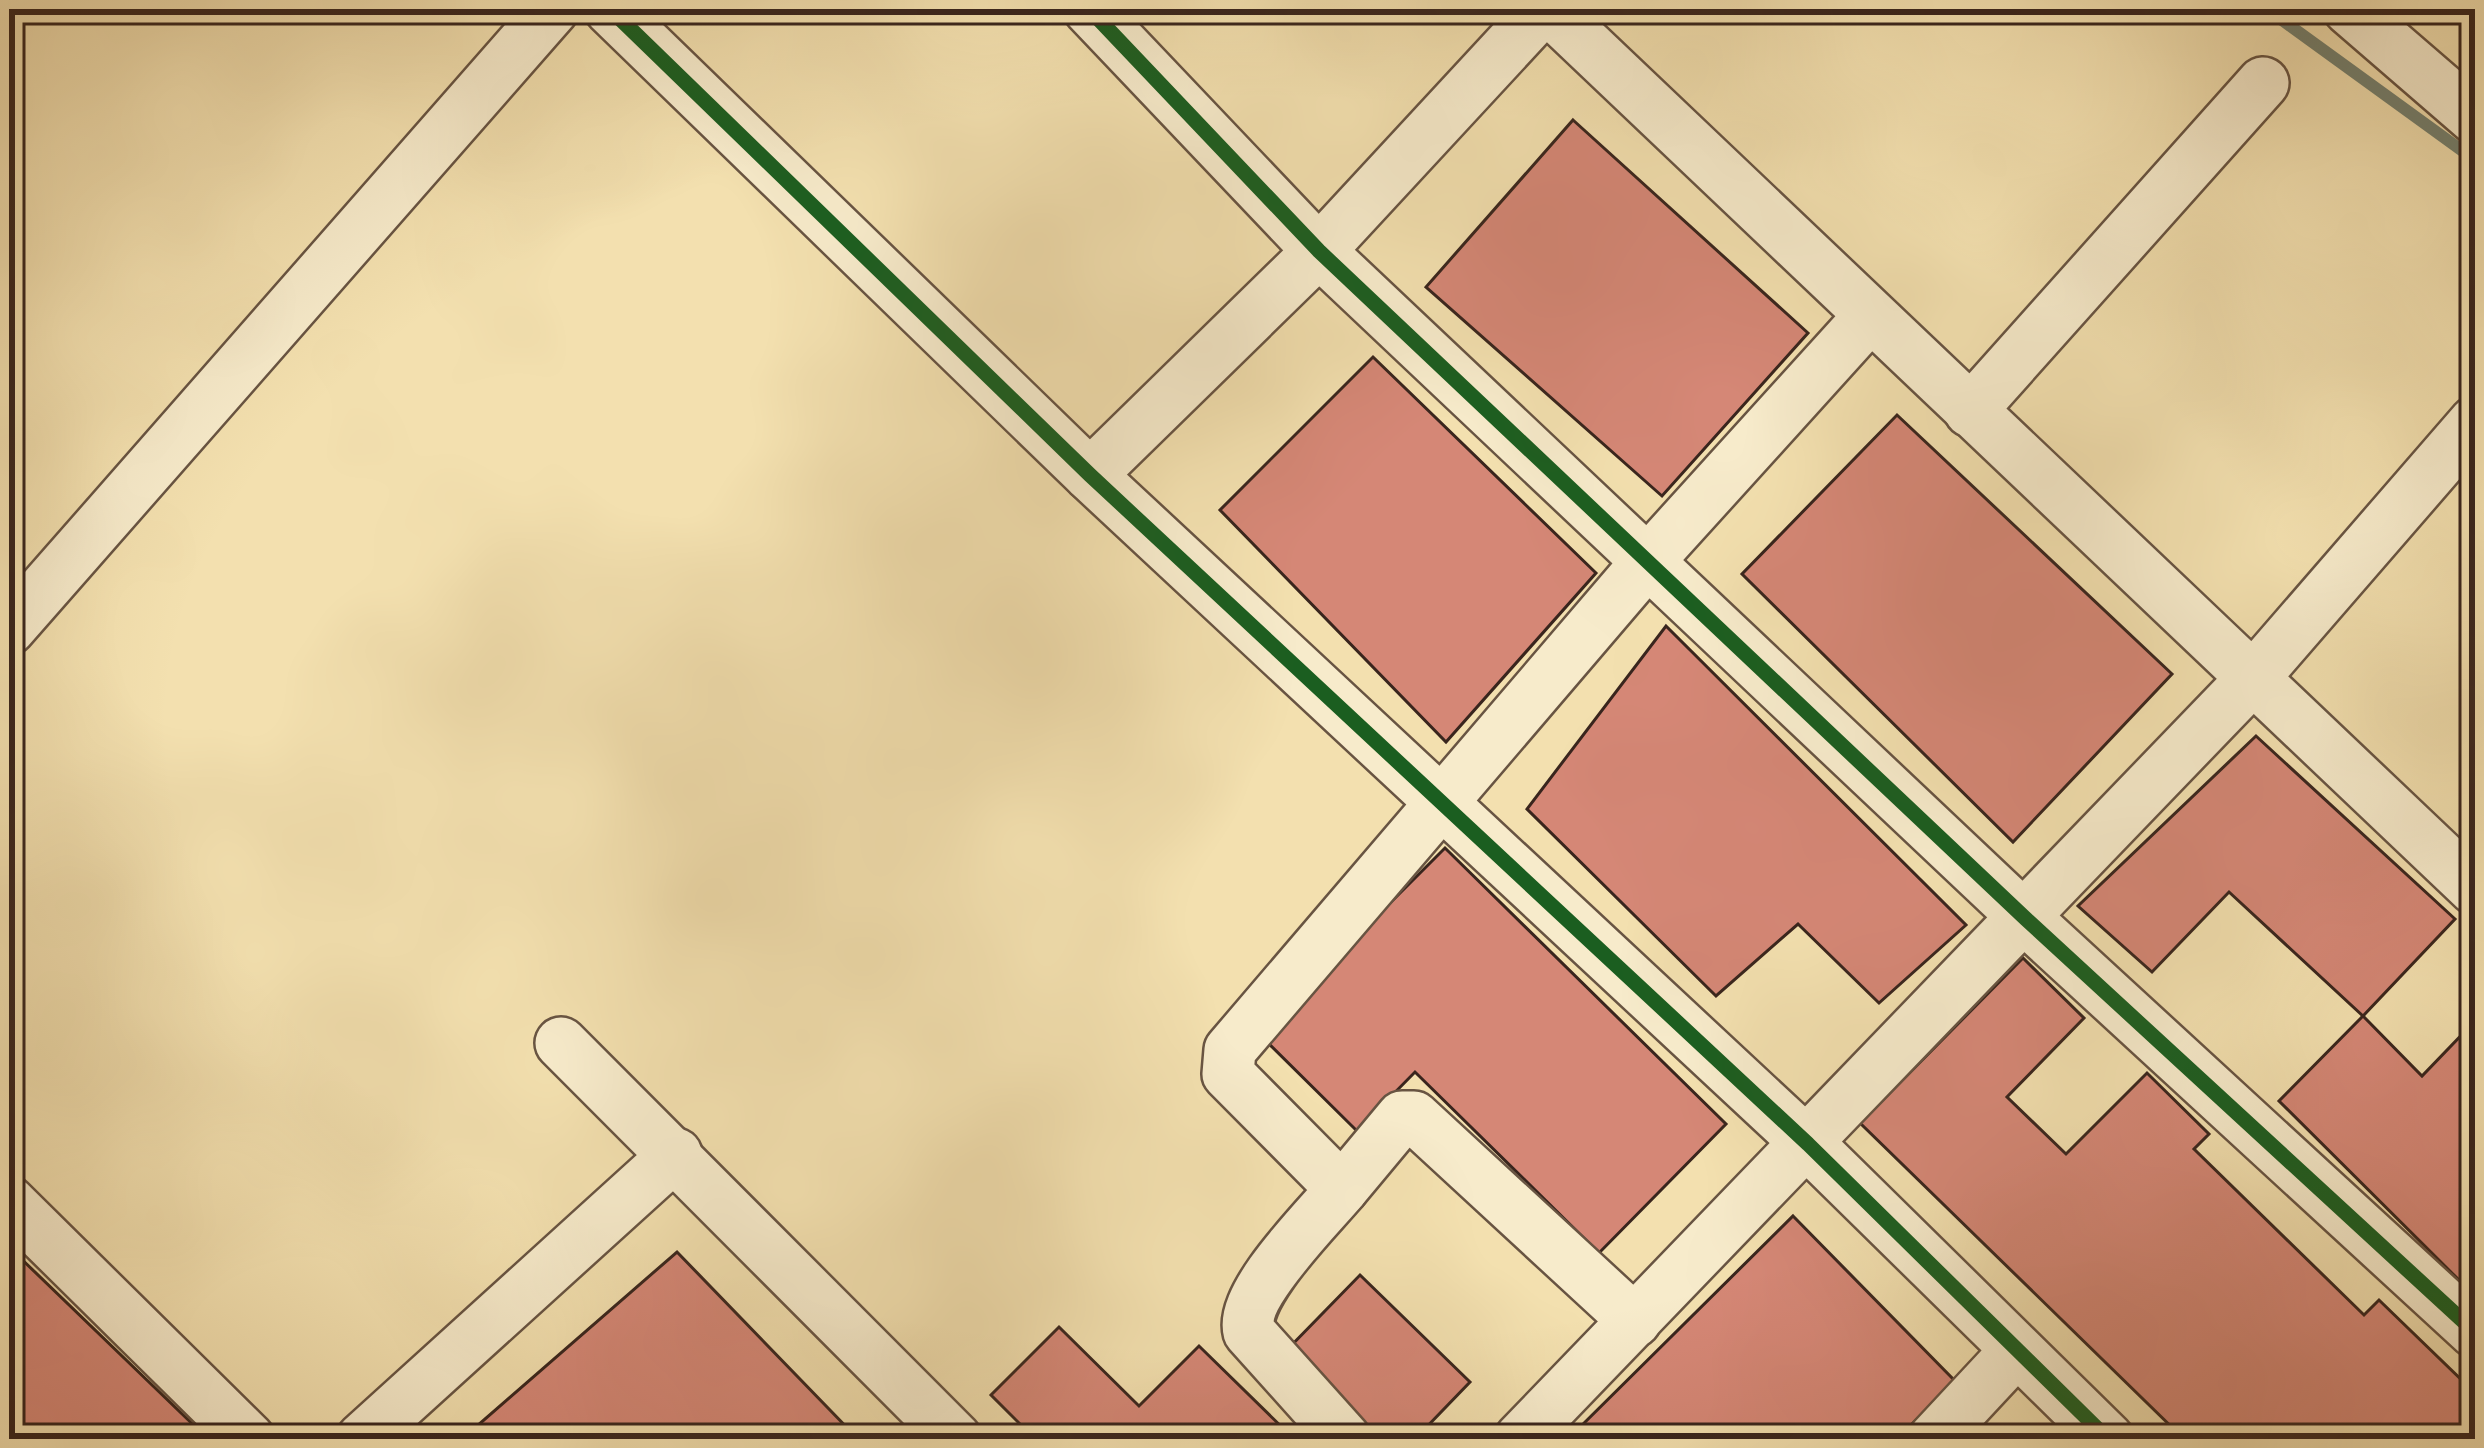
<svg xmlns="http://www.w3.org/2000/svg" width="2484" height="1448" viewBox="0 0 2484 1448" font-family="'Sorts Mill Goudy',serif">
	<rect width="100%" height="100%" fill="#f3e0af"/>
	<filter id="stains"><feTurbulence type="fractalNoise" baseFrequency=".00167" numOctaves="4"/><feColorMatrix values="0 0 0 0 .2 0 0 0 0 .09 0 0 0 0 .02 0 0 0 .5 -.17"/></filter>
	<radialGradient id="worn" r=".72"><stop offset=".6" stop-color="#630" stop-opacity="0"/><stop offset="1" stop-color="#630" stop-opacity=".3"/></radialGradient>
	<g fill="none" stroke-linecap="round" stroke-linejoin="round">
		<polyline stroke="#748170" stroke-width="12" points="2267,9 2475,160"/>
	</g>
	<g fill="#d58776" stroke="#39251d" stroke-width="3">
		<polygon points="1573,120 1808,333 1662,496 1426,287"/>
		<polygon points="1373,357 1596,573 1446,742 1220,510"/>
		<polygon points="1897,415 2172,674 2013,842 1742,574"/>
		<polygon points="1666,626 1966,925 1879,1003 1798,924 1716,996 1527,809"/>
		<polygon points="2256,736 2455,919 2363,1016 2229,892 2152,972 2078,906"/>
		<polygon points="1445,848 1726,1124 1599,1253 1415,1072 1357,1131 1259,1034"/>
		<polygon points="2023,958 2084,1018 2007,1097 2066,1154 2147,1073 2209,1134 2194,1149 2364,1315 2379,1300 2475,1393 2475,1439 2184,1439 1860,1123"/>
		<polygon points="2363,1016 2422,1076 2475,1021 2475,1296 2279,1101"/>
		<polygon points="1793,1216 1955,1381 1897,1439 1568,1439"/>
		<polygon points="9,1247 208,1439 9,1439"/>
		<polygon points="677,1252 858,1439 462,1439"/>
		<polygon points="1360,1275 1470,1382 1415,1439 1370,1439 1283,1354"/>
		<polygon points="1059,1327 1139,1406 1199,1346 1294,1439 1035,1439 991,1395"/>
	</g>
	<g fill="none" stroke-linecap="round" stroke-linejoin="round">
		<g stroke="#685442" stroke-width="56">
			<g id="minor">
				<polyline points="610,9 1090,475 1808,1144 2108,1439"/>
				<polyline points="1089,9 1319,251 2026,919 2475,1332"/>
				<polyline points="1549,9 2475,889"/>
				<polyline points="2349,9 2475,118"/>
				<polyline points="1970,411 2263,83"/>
				<polyline points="1090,475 1319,251 1543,9"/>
				<polyline points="9,629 553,9"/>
				<polyline points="561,1043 956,1439"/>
				<polyline points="1342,1189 1402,1117 1414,1117 1635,1321"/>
				<polyline points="9,1202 249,1439"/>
				<polyline points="362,1439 676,1154"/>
				<path d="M1345 1439 1249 1332C1239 1295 1318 1218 1342 1189L1228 1074 1230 1050 1648 561 1869 317"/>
				<polyline points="1520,1439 2254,677 2475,422"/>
				<polyline points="1934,1439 2016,1351"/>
			</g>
		</g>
		<use href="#minor" stroke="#f7ebcb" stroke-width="51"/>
		<g stroke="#f7ebcb" stroke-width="22">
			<g id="cycleway">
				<polyline points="610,9 1090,475 1808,1144 2108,1439"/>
				<polyline points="1089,9 1319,251 2026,919 2475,1332"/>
			</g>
		</g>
		<use href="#cycleway" stroke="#1b5e20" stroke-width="15"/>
	</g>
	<rect width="2484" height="1448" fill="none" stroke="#f3e0af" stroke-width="48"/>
	<rect x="12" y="12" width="2460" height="1424" fill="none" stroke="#39251d" stroke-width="6"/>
	<rect x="24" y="24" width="2436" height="1400" fill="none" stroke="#39251d" stroke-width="3"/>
	<rect width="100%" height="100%" filter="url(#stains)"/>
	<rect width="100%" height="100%" fill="url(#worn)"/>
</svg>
